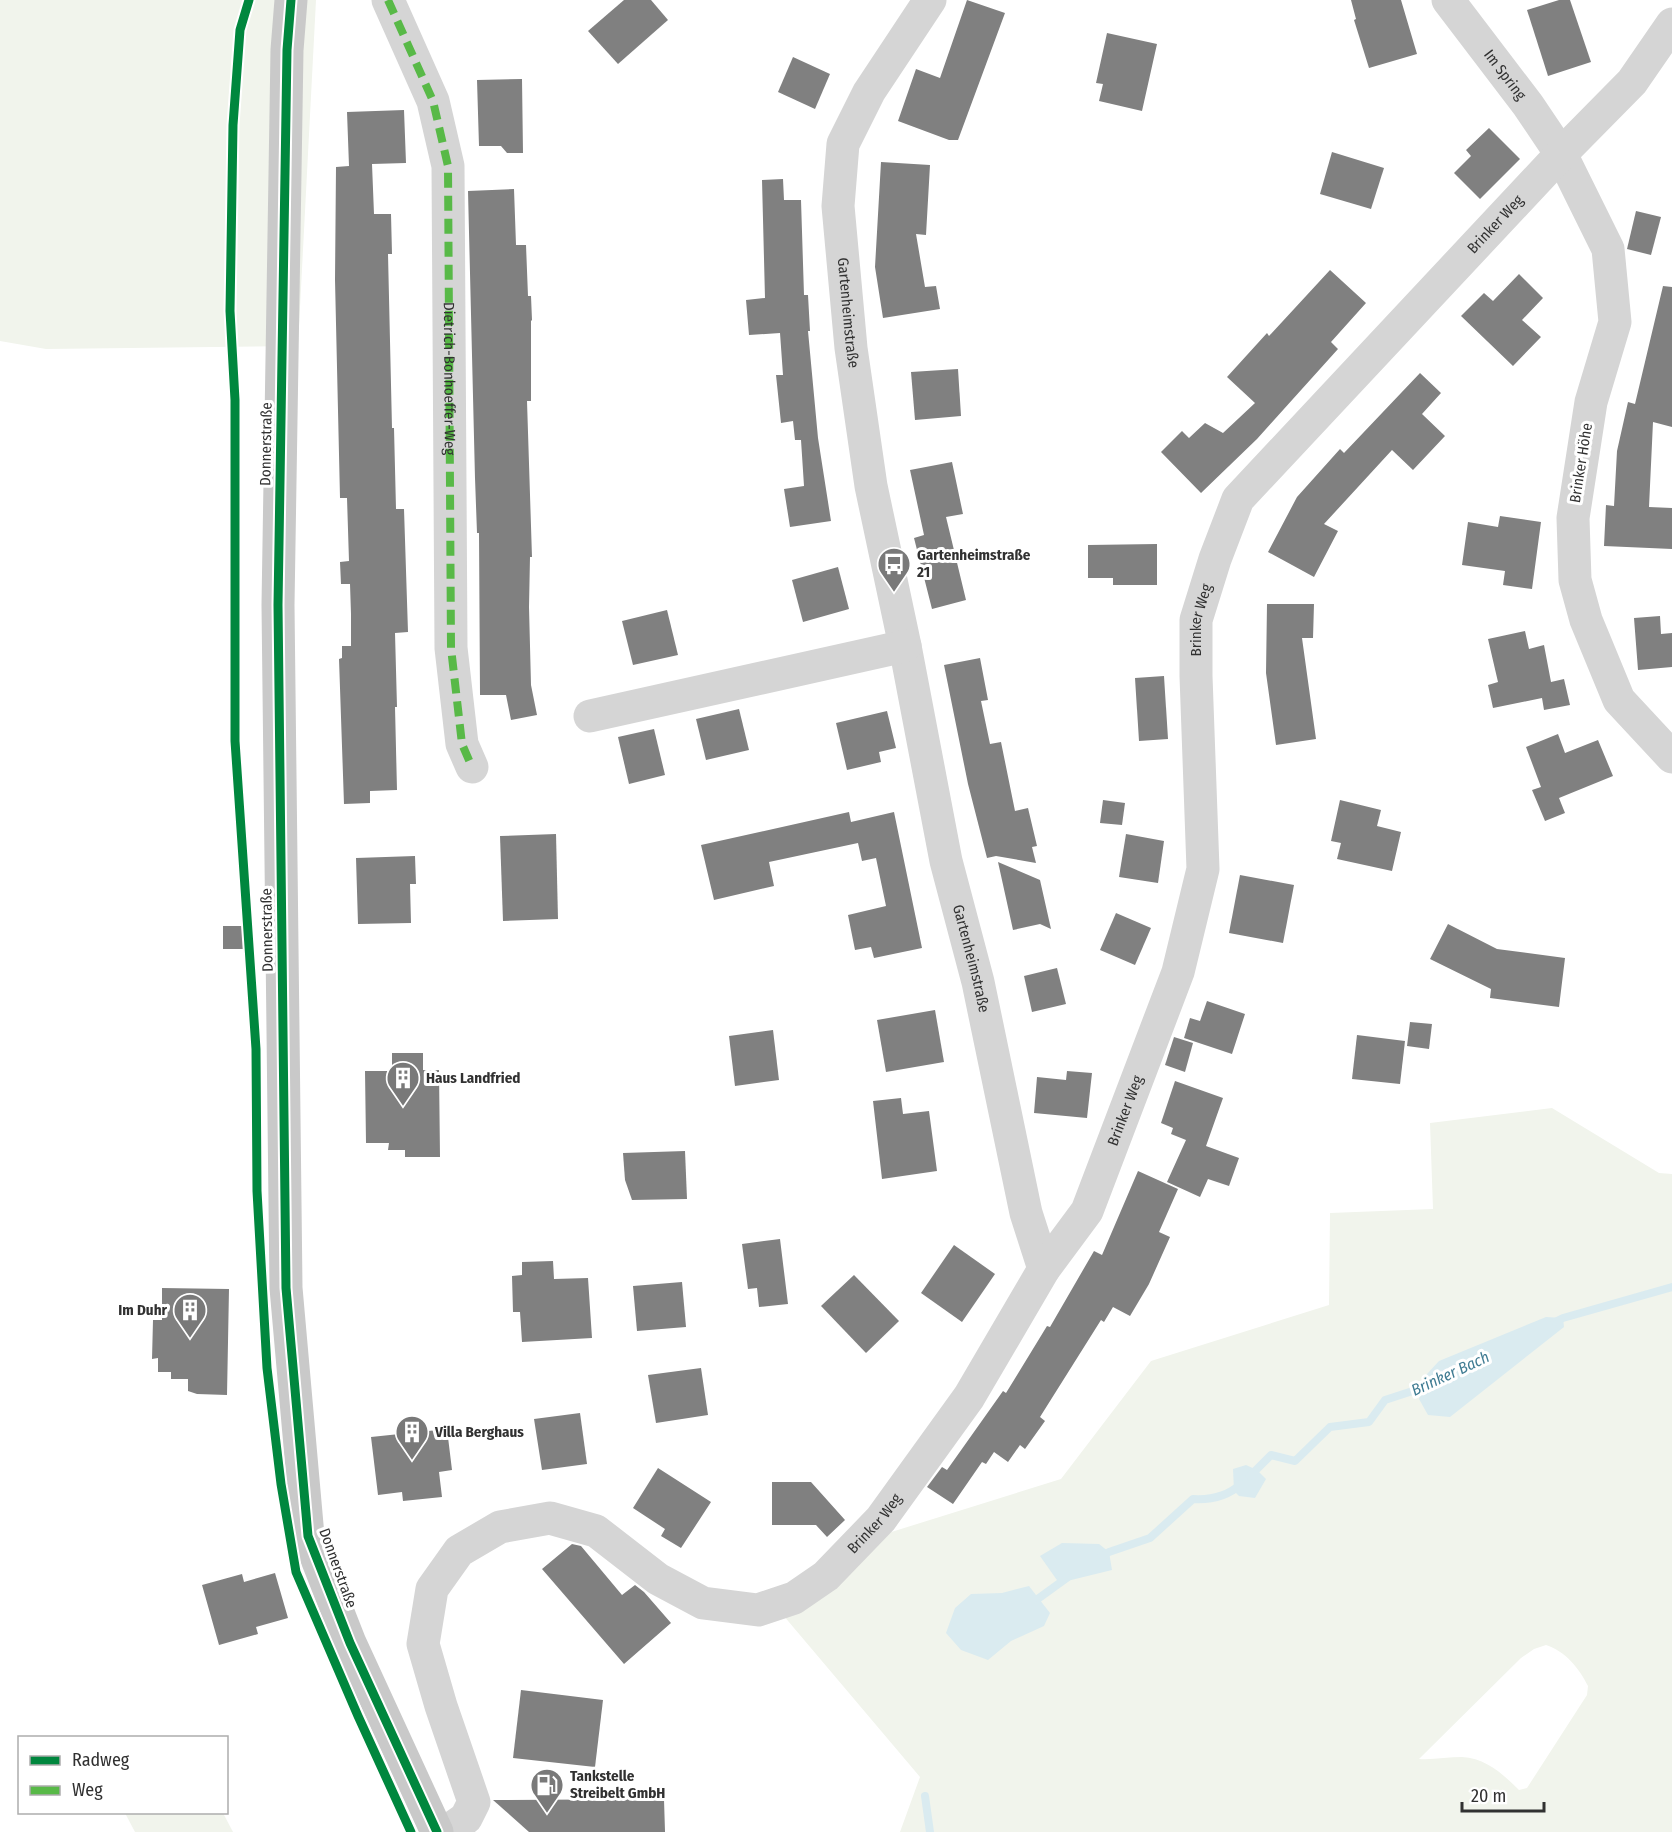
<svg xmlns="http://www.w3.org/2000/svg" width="1672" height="1832" viewBox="0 0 1672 1832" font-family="'Fira Sans Condensed',sans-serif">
	<rect width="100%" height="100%" fill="#fff"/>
	<g fill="#f1f4ec" fill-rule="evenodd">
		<polygon points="0,0 316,0 298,346 46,349 0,341"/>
		<path d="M1552 1108 1659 1173 1672 1174V1832H900L920 1777 783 1615 885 1534 1061 1479 1151 1361 1329 1305 1330 1213 1433 1209 1430 1123ZM1546 1645C1565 1651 1579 1668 1588 1686L1587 1695 1527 1788 1519 1790C1504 1775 1486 1758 1462 1757 1448 1757 1433 1760 1419 1759L1521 1658 1534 1649Z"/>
		<polygon points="125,1813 223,1813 233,1832 135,1832"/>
	</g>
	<g fill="#daebf0">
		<polygon points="1546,1317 1563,1318 1564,1327 1450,1417 1428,1415 1419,1399 1427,1374 1439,1361"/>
		<polygon points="1246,1465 1257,1470 1266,1479 1255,1498 1239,1496 1234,1491 1233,1469"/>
		<polygon points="1062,1543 1099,1544 1109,1552 1112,1570 1059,1583 1040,1556"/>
		<polygon points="1029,1586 1050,1613 1044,1626 1011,1641 988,1660 961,1650 946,1633 955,1608 971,1594 1002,1593"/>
	</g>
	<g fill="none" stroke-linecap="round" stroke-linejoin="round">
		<g stroke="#daebf0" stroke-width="8">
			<polyline points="1555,1322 1563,1318 1672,1287"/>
			<polyline points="1250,1476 1271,1455 1295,1461 1330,1427 1369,1422 1385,1400 1431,1385"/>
			<path d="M1100 1558 1109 1552 1150 1538 1193 1499C1210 1500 1228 1496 1241 1484"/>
			<polyline points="1039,1598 1068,1577"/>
			<polyline points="925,1796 930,1832"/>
		</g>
	</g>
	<g fill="#808080">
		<polygon points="624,0 651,0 668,20 618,64 588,31"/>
		<polygon points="967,0 1005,13 958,140 949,140 898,121 916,69 940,78"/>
		<polygon points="1351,0 1401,0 1417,54 1369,68 1354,20 1356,19"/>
		<polygon points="1559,0 1570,0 1591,62 1548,76 1527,10"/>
		<polygon points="1107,33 1157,44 1142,111 1099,101 1103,84 1096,83"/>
		<polygon points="793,57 830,74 815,109 778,92"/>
		<polygon points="522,79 523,153 507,153 501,146 479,146 477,80"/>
		<polygon points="404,110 406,163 372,164 374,214 391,214 392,254 388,254 392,428 394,428 396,509 404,509 408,632 395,633 397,707 395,707 397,790 370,791 370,803 344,804 339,659 342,658 342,646 351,646 351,614 350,584 341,584 340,562 349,561 347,498 340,498 335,280 336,167 349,166 347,112"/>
		<polygon points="1489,128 1520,159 1480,199 1454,173 1471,156 1466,150"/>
		<polygon points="1332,152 1384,168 1371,209 1320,194"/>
		<polygon points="881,162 930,165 926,235 916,234 925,287 936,286 940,309 883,318 875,267"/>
		<polygon points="783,179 784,200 801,200 804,295 808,295 810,331 808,331 818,438 831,521 790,527 784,489 804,486 801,440 795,440 793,421 781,423 776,375 783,375 780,333 749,335 746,300 765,298 762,180"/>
		<polygon points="514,189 516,245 526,245 528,296 531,296 532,320 531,321 531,401 527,401 532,557 530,557 529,607 531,685 537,715 511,720 506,695 480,695 479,533 477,533 475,478 468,191"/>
		<polygon points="1636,211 1661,217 1651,255 1627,249"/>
		<polygon points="1330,270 1366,303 1331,342 1338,349 1257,439 1201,493 1161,452 1182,431 1189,438 1205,423 1223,433 1255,403 1227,377 1267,333 1269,336"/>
		<polygon points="1519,274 1543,298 1522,320 1541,337 1513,366 1461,316 1484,293 1493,301"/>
		<polygon points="1663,286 1672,287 1672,427 1653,422 1649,507 1672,508 1672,549 1604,546 1606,505 1614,506 1617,451 1628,402 1635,404"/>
		<polygon points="958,369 961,416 915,420 911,372"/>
		<polygon points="1420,373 1441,393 1422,414 1445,436 1413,470 1392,450 1324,524 1338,531 1314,577 1268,552 1297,497 1340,449 1344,453"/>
		<polygon points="952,462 963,514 946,517 966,600 932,609 914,538 924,535 910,470"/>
		<polygon points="1500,516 1541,522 1532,589 1503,585 1505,571 1462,565 1468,522 1498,527"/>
		<polygon points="1157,544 1157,585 1113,585 1113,578 1088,578 1088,545"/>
		<polygon points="838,567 849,609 803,622 792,580"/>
		<polygon points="1267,604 1314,604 1313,638 1302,638 1316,739 1276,745 1266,673"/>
		<polygon points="667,610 678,655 633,665 622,621"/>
		<polygon points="1660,616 1661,634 1672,633 1672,667 1638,670 1634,618"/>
		<polygon points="1525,631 1529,649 1544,645 1551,682 1564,679 1570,705 1544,710 1542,698 1493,708 1488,685 1498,682 1488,639"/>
		<polygon points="980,658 988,700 981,701 990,744 1001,742 1015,811 1028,808 1037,846 1032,847 1036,863 996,856 987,858 968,784 944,665"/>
		<polygon points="1164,676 1168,739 1139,741 1135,678"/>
		<polygon points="739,709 749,750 706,760 696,719"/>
		<polygon points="887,711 896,748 879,752 881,762 847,770 836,723"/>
		<polygon points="654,729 665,775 629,784 618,737"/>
		<polygon points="1558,734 1565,753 1598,740 1613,776 1559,798 1565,813 1545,821 1532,790 1541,787 1526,747"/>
		<polygon points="1103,800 1125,803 1122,825 1100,823"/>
		<polygon points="1340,800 1381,810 1377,826 1401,832 1392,871 1337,859 1341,843 1331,841"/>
		<polygon points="849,812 851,822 894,812 922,948 874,958 871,947 855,950 848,915 886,906 876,858 862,861 858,843 769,862 774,886 714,900 701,845"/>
		<polygon points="556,834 558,919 503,921 500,836"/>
		<polygon points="1126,834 1164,841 1158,883 1119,877"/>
		<polygon points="415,856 416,884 410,884 411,923 358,924 356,858"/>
		<polygon points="998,862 1040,880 1051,929 1040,924 1013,930"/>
		<polygon points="1240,875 1294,885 1283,943 1229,933"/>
		<polygon points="1116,913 1151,928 1135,965 1100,950"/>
		<polygon points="1448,924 1497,949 1565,958 1559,1007 1490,998 1491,989 1430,959"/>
		<rect x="223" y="926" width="21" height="23"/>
		<polygon points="1057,968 1066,1004 1032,1012 1024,976"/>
		<polygon points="1207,1001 1245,1014 1232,1054 1184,1038 1190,1018 1200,1021"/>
		<polygon points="935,1010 944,1062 886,1072 877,1020"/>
		<polygon points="1410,1022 1432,1024 1429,1049 1407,1046"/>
		<polygon points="773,1030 779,1080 735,1086 729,1036"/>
		<polygon points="1357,1035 1405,1041 1400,1084 1352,1079"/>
		<polygon points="1174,1037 1193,1043 1185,1072 1165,1065"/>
		<polygon points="392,1053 423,1053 423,1070 439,1070 440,1157 405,1157 405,1150 388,1150 389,1143 366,1143 365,1071 392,1071"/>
		<polygon points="1067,1071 1092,1073 1087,1118 1034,1113 1037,1077 1066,1080"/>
		<polygon points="1175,1081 1223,1098 1206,1146 1239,1158 1229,1186 1208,1179 1200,1197 1167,1182 1186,1140 1171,1134 1173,1128 1161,1123"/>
		<polygon points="901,1098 903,1114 929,1111 937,1171 882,1179 873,1101"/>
		<polygon points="685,1151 687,1199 632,1200 625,1180 623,1153"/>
		<polygon points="1138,1171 1178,1189 1159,1232 1170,1237 1149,1284 1130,1316 1113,1307 1104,1322 1101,1320 1040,1417 1045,1421 1025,1449 1020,1445 1008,1462 994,1452 986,1464 982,1462 953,1504 927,1487 942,1467 947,1470 1003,1391 1006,1393 1047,1326 1050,1327 1094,1251 1102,1255"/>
		<polygon points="780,1239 788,1304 759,1307 757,1288 748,1289 742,1244"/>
		<polygon points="954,1245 995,1274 962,1322 921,1293"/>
		<polygon points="553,1261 554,1279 588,1278 592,1338 522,1342 520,1312 513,1312 512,1276 522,1275 522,1262"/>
		<polygon points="854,1275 899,1321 866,1353 821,1306"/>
		<polygon points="682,1282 686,1327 637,1331 633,1286"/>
		<polygon points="162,1288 229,1289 227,1395 197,1394 188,1391 188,1379 171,1379 171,1372 158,1372 158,1358 152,1359 153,1320 162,1320"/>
		<polygon points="701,1368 708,1415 656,1423 648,1375"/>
		<polygon points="580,1413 587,1464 542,1470 534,1419"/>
		<polygon points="447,1429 452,1470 439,1472 442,1497 403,1501 402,1492 378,1495 371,1437"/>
		<polygon points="658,1468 711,1502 681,1548 661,1536 665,1529 633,1508"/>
		<polygon points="772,1482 811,1482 845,1520 827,1537 816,1525 772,1525"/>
		<polygon points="572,1544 581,1546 622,1595 635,1585 644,1592 671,1623 624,1664 542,1569"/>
		<polygon points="275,1573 288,1618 256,1627 258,1634 219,1645 202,1585 242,1574 244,1582"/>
		<polygon points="521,1690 603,1700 595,1767 513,1758"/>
		<polygon points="664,1799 665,1832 529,1832 493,1800"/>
	</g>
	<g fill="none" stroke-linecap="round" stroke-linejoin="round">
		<g stroke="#d5d5d5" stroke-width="33">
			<path id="s1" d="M388 0 433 101 448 166 451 648 462 744 472 767"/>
			<path id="s2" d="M930 0 869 92 843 144 838 206 851 348 871 486 905 646 946 861 978 982 1026 1213 1044 1269"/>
			<path id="s3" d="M1448 0 1528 105 1561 154 1608 249 1615 322 1591 402 1573 518 1575 580 1586 620 1619 700 1672 757"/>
			<polyline points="590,716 905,646"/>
			<path id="s4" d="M446 1832 466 1818 474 1802 441 1706 423 1644 432 1589 459 1551 500 1527 550 1518 596 1531 658 1579 703 1603 758 1610 794 1598 826 1576 881 1519 969 1397 1044 1269 1087 1211 1178 972 1203 869 1196 676V620L1215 559 1238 499 1561 154 1632 82 1672 24"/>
		</g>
		<polyline stroke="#c9c9c9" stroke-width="33" points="291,0 287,50 278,605 286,1288 308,1536 350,1643 437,1832"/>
		<polyline stroke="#58b947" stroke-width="8" stroke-dasharray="15 8" stroke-linecap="butt" points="388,0 433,101 448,166 451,648 462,744 472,767"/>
		<g stroke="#fff" stroke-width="13">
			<g id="cycleway">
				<polyline points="249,0 240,30 233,125 230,311 235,400 235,741 256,1049 257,1191 267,1368 281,1484 296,1572 358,1716 411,1832"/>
				<polyline points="291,0 287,50 278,605 286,1288 308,1536 350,1643 437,1832"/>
			</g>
		</g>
		<use href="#cycleway" stroke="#00873e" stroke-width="9"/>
	</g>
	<defs>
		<g id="bus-pin" transform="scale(1.725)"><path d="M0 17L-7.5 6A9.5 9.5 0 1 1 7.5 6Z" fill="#797979" stroke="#fff"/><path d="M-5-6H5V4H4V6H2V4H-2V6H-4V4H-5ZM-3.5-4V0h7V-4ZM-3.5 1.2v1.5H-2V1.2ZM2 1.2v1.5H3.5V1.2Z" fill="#fff"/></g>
		<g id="building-pin" transform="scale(1.725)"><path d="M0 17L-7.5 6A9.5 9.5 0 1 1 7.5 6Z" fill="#797979" stroke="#fff"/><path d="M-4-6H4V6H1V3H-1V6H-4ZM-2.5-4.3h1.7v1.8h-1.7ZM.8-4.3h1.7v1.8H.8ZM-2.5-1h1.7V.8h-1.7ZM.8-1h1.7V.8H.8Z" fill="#fff"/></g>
		<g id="fuel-pin" transform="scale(1.725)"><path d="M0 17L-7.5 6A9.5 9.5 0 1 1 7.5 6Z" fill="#797979" stroke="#fff"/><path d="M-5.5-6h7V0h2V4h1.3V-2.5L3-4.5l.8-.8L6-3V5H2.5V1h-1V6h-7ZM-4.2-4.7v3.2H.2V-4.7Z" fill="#fff"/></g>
	</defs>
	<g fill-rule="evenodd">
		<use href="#bus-pin" x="894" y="564"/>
		<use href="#building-pin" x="403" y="1078"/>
		<use href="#building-pin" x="190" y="1310"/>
		<use href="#building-pin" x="412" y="1432"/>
		<use href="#fuel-pin" x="547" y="1785"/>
	</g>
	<g text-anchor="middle" stroke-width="6" stroke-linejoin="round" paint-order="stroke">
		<g font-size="15" fill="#313131" stroke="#fff">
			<text dy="5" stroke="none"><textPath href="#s3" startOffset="94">Im Spring</textPath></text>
			<text dy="5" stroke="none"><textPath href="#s4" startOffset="2284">Brinker Weg</textPath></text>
			<text dy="5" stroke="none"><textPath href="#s2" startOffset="338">Gartenheimstraße</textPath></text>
			<text dy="5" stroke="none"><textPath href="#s1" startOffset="390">Dietrich-Bonhoeffer-Weg</textPath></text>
			<text transform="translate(266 444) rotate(-89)" y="5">Donnerstraße</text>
			<text transform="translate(1581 463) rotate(-81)" y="5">Brinker Höhe</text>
			<text dy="5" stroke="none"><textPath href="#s4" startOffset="1780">Brinker Weg</textPath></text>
			<text transform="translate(267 930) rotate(-91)" y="5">Donnerstraße</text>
			<text dy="5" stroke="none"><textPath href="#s2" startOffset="996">Gartenheimstraße</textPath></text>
			<text dy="5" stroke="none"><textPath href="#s4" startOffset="1276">Brinker Weg</textPath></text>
			<text dy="5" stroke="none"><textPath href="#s4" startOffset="790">Brinker Weg</textPath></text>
			<text transform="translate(338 1568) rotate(70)" y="5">Donnerstraße</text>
		</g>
		<g font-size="15" font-weight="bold" fill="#313131" stroke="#fff" text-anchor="start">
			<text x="917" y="560">Gartenheimstraße<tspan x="917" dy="17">21</tspan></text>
			<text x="426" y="1083">Haus Landfried</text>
			<text x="167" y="1315" text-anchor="end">Im Duhr</text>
			<text x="435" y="1437">Villa Berghaus</text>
			<text x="570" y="1781">Tankstelle<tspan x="570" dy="17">Streibelt GmbH</tspan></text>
		</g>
		<g font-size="16" font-style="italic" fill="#407c93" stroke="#fff">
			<text transform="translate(1450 1373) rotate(-25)" y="6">Brinker Bach</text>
		</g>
	</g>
	<rect x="18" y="1736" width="210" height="78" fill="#ffffff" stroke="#adadad" stroke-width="1.5"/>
	<rect x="30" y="1756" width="30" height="9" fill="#00873e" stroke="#adadad" stroke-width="1.5"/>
	<text x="72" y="1766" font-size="18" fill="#313131">Radweg</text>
	<rect x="30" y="1786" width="30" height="9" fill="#58b947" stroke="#adadad" stroke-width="1.5"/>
	<text x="72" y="1796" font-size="18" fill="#313131">Weg</text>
	<path d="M1462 1802v9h82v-9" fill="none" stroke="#313131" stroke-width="3"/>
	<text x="1471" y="1802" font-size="18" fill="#313131" stroke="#ffffff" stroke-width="4.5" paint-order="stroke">20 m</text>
</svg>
